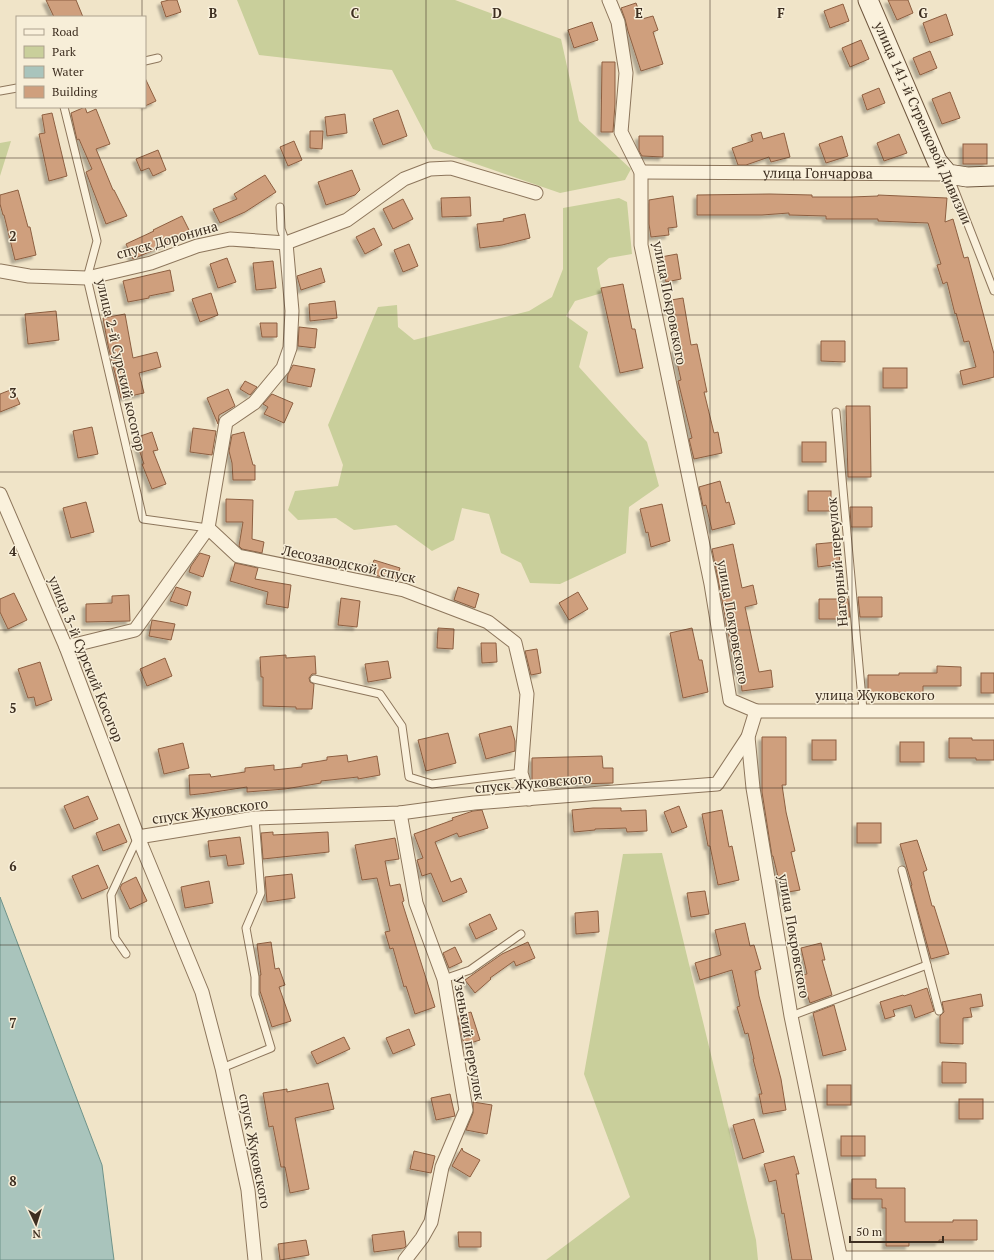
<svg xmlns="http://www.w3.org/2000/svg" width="994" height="1260" viewBox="0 0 994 1260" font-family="'PT Serif',serif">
	<defs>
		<filter id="shadow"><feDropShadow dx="-3.5" dy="3.5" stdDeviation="1" flood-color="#0004"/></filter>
	</defs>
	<rect width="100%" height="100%" fill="#f0e4c8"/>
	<g fill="#c9cf9b">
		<polygon points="237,0 455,0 561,39 579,121 631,169 625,180 560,193 433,149 392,70 259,55"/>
		<polygon points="11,141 0,176 0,143"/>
		<polygon points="619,198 627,202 632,254 609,258 597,268 602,293 575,301 566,316 588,332 579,367 647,442 659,486 629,507 626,553 560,584 530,583 521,563 501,553 489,514 462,508 454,540 432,551 396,525 354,530 336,518 298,520 288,510 295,491 338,486 343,465 328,425 378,307 397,305 398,327 414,340 529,311 552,297 563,269 563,208"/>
		<polygon points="662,853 756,1240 758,1260 546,1260 630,1197 584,1074 623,854"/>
	</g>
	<polygon fill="#a9c4bc" stroke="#6f938a" points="0,897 102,1165 114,1260 0,1260"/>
	<g fill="#cf9f7d" stroke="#8d5f41" filter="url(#shadow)">
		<polygon points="46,0 76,0 83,17 54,17"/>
		<polygon points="169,0 177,0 181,12 166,17 161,2"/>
		<polygon points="888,0 908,0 913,13 897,20"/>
		<polygon points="636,3 642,19 653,16 658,30 653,32 663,64 641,71 628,31 625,19 621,8"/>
		<polygon points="843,4 849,21 830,28 824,11"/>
		<polygon points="946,14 953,35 930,43 923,23"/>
		<polygon points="592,22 598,40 574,48 568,30"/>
		<polygon points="861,40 869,59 850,67 842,48"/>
		<polygon points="930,51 937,68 920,75 913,58"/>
		<polygon points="602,62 615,62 615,104 613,132 601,132"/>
		<polygon points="145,78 156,101 145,106"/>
		<polygon points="879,88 885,103 867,110 862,95"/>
		<polygon points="950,92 960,118 942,124 932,99"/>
		<polygon points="85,107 87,113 96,109 110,144 96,149 113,190 114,190 127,216 106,224 86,172 92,169 79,139 77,140 71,113"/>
		<polygon points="398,110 407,136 383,145 373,119"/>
		<polygon points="52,113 67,176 49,181 39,134 45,133 42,115"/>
		<polygon points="345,114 347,133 327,136 325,117"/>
		<polygon points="310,131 323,131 322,149 310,148"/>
		<polygon points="761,132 763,139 784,133 790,157 771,162 769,157 746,165 738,165 732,148 753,141 751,135"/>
		<polygon points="899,134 907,153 884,161 877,143"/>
		<polygon points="639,136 663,136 663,157 642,156 639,151"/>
		<polygon points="842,136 848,156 826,163 819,144"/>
		<polygon points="294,141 302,160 288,166 280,147"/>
		<rect x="963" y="144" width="24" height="20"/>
		<polygon points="158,150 166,170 153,176 149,168 141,171 136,159"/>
		<polygon points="352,170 360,190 355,195 326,205 318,182"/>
		<polygon points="265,175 276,192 245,212 220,223 213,209 237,199 234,194"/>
		<polygon points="18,190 28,227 30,227 36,255 15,260 4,215 3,215 0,204 0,195"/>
		<polygon points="770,194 812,195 812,197 851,197 878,196 878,195 947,198 945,222 953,219 964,258 968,257 994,354 994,377 963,385 960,371 976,367 969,341 964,342 956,313 955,314 947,282 943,284 937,265 941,264 928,223 878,221 878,219 826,219 826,216 789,215 789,213 762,215 697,215 697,195"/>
		<polygon points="673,196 677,227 668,228 669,235 651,237 649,224 649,200"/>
		<polygon points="470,197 471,216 442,217 441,198"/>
		<polygon points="403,199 413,219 393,229 383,209"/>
		<polygon points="525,214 530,238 502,245 480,248 477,224 504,221 503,219"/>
		<polygon points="182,216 190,232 156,249 133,259 126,244 154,231 153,230"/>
		<polygon points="374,228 382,245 365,254 356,237"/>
		<polygon points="409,244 418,266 403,272 394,250"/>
		<polygon points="677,254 681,279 666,282 661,257"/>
		<polygon points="227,258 236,282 218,288 210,264"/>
		<polygon points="273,261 276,288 256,290 253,263"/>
		<polygon points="321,268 325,282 301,290 297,276"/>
		<polygon points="170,270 174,291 149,296 149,298 128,302 123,281"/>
		<polygon points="623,284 632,329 635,329 643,368 620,373 601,288"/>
		<polygon points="211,293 218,315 200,322 192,299"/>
		<polygon points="683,298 691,345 697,344 707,392 704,392 714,433 718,432 722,453 694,459 689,439 692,438 678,381 681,380 674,349 679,348 671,300"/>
		<polygon points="335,301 337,318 310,321 309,304"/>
		<polygon points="56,311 59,340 28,344 25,314"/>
		<polygon points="125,314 133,358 157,352 161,367 139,373 144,393 121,398 108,345 103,318"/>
		<polygon points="260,323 277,323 277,337 262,337"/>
		<polygon points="299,327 317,329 315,348 298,346"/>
		<polygon points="821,341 845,341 845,362 821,361"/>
		<polygon points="293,365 315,369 311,387 287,382 288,374"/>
		<rect x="883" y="368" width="24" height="20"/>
		<polygon points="245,381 257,387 250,395 240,389"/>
		<polygon points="13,389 20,404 0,412 0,394"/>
		<polygon points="228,389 235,406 219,415 218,424 207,398"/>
		<polygon points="272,394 293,403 284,423 264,414 268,407 263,404"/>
		<polygon points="846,406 870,406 871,477 848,477"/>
		<polygon points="92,427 98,454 78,458 73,431"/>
		<polygon points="193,428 216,431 212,455 190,452"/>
		<polygon points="152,432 158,450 153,451 166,484 152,489 142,464 144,464 135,438"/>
		<polygon points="244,432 253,465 255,465 255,480 233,480 232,463 229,451 232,435"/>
		<rect x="802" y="442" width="24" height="20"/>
		<polygon points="720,481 726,503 729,502 735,524 712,530 706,505 703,506 699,487"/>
		<rect x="808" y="491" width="23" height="20"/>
		<polygon points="226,499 253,500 252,539 264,542 262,553 242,549 239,546 243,522 226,522"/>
		<polygon points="86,502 94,532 71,538 63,508"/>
		<polygon points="662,504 670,541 651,547 648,532 646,533 640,509"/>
		<polygon points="850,507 872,507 872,527 851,527"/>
		<polygon points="838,542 840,564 818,567 816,544"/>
		<polygon points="733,544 742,588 753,585 757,604 745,607 759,672 771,670 773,687 742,691 740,671 736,672 712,549"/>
		<polygon points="200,553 210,556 203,577 189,572 191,566"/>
		<polygon points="374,560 400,568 396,580 369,574"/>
		<polygon points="235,563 258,568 255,579 291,585 288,608 266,604 268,592 230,581"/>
		<polygon points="176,587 191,592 187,606 170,601"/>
		<polygon points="458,587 479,594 475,608 454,600"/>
		<polygon points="578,592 588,609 569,620 559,603"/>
		<polygon points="14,593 27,620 8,629 0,612 0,599"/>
		<polygon points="129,595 130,621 86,622 86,604 112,603 112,596"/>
		<polygon points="858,597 882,597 882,617 860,617"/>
		<polygon points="341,598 360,601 357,627 338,625"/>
		<polygon points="819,599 848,599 850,617 843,617 843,619 819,619"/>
		<polygon points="152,620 175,624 171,640 149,636"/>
		<polygon points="438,628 454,629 453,649 437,648"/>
		<polygon points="692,628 699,660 702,660 708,692 683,698 670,633"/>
		<polygon points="481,643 496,643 497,662 482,663"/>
		<polygon points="537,649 541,673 531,675 525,651"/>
		<polygon points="286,655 286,658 315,656 316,674 312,674 309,678 310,682 314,684 312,709 296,709 296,707 263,706 263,677 261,677 260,657"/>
		<polygon points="165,658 172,676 147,686 140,669"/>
		<polygon points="388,661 391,678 368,682 365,664"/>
		<polygon points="40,662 52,700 36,706 34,697 28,698 18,669"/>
		<polygon points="937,666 961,667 961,686 923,686 923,693 892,693 892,695 868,695 868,675 899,675 899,673 937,673"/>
		<rect x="981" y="673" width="13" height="20"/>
		<polygon points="511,726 515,741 515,751 486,759 479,734"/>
		<polygon points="448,733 456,763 426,771 418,740"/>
		<polygon points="762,737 786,737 786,785 782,785 786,812 795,851 791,852 800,890 782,893 773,856 772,856 762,792"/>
		<polygon points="949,738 972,738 972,740 994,740 994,760 976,760 976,758 949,758"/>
		<rect x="812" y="740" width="24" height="20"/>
		<rect x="900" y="742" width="24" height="20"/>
		<polygon points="183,743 189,768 164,774 158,749"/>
		<polygon points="347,755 348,762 377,756 380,775 358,779 358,777 321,781 321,783 285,789 247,792 247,787 208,793 190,795 189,775 210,774 211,777 245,772 245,768 274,765 274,770 302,767 302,764 327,760 327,757"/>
		<polygon points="602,756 603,768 613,768 613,783 578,784 578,782 532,782 532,758"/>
		<polygon points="88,796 98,819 74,829 64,806"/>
		<polygon points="679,806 687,827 672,833 664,812"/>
		<polygon points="593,808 621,808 621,811 646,810 647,831 627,832 626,828 595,829 595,830 574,832 572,810"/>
		<polygon points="482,810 488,828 459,837 457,833 435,842 451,882 461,878 467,892 443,902 431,873 422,876 417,860 423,858 414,834 453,820 452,818 473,811"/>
		<polygon points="722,810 729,847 732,846 739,880 718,885 710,846 708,846 702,814"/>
		<rect x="857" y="823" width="24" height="20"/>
		<polygon points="119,824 127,842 103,851 96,833"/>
		<polygon points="273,832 273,835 328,832 329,852 263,859 261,833"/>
		<polygon points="240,837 244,864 228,866 226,855 210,857 208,841"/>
		<polygon points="395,838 399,859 385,861 390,886 400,884 404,901 402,902 435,1007 415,1014 406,986 404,987 393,948 390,949 385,932 390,931 377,878 362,880 355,845"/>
		<polygon points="917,840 927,870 923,872 932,906 934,906 949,954 931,959 911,886 912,885 900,844"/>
		<polygon points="98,865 108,888 82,899 72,876"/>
		<polygon points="292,874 295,898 267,902 265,877"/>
		<polygon points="136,877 147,901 130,909 120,888 122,884"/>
		<polygon points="209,881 213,903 185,908 181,887"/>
		<polygon points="705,891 709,914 691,917 687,893"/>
		<polygon points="598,911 599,932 576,934 575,913"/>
		<polygon points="490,914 497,929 476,939 469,924"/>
		<polygon points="745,923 750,946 754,945 761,969 755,971 759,996 781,1079 786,1110 763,1114 759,1094 762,1094 753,1059 754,1059 748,1033 745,1034 737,1007 740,1006 732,970 700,980 695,963 721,955 715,930"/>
		<polygon points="271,942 275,969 279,968 285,985 279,987 291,1021 272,1027 260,991 260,975 261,975 257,944"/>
		<polygon points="528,942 535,958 516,966 514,961 490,978 491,979 475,993 465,980 502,954"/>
		<polygon points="821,943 825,960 822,960 832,995 810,1003 801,975 807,974 801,948"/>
		<polygon points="455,947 462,962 449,968 443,953"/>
		<polygon points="927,988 934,1011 915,1018 911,1005 893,1010 895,1016 885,1019 880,1002 903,995 904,996"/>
		<polygon points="981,994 983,1006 970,1008 972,1017 963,1018 963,1044 940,1043 940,1016 944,1012 942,1002"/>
		<polygon points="834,1005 846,1050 823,1056 813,1013"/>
		<polygon points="471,1012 480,1040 464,1045 458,1016"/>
		<polygon points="409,1029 415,1045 393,1054 386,1038"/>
		<polygon points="344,1037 350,1049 317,1064 311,1052"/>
		<polygon points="942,1062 966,1063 966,1083 942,1083"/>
		<polygon points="328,1083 334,1109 295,1118 309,1189 290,1193 285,1167 281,1167 273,1126 269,1127 263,1093 287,1089 287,1092"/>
		<rect x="827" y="1085" width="24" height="20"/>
		<polygon points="450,1094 455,1116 436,1120 431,1098"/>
		<rect x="959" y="1099" width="24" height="20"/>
		<polygon points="473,1102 492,1105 487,1134 466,1130 473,1113"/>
		<polygon points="754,1119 764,1152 743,1159 733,1125"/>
		<rect x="841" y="1136" width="24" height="20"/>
		<polygon points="462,1148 463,1151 480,1160 470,1177 452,1166"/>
		<polygon points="414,1151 435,1156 431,1173 410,1169"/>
		<polygon points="794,1156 799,1174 796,1174 812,1260 792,1260 784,1213 782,1214 776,1180 769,1182 764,1164"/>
		<polygon points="852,1179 876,1179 876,1188 905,1188 905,1222 953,1222 953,1220 977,1220 977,1240 939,1240 939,1242 909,1242 909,1246 886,1246 886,1208 882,1208 882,1199 852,1199"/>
		<polygon points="404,1231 406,1246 404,1248 374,1252 372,1235"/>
		<polygon points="458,1232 481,1232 481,1247 459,1247"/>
		<polygon points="306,1240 309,1255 280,1260 278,1244"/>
	</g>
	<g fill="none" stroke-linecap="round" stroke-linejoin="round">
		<g stroke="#8d765c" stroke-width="9">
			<g id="service">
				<polyline points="145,61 158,58"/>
				<polyline points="0,91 17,88"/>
				<polyline points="64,107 97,241 87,278 143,519 208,528"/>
				<polyline points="949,176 994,291"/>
				<polyline points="280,207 281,229 286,243"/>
				<polyline points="836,412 863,710"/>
				<polyline points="314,679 380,694 402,726 409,777 432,784 521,773"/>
				<polyline points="902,870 939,1011"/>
				<polyline points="126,954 115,938 111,895 138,837"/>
				<polyline points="444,979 470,970 521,934"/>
				<polyline points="791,1016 927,965"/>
				<polyline points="222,1068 271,1048 255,995 255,977 246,928 261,893 255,818"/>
			</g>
		</g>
		<g stroke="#8d765c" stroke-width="15">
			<g id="minor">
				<polyline points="609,0 618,22 626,73 621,132 641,172 641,245 711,584 730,700 756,711 748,737 753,788 791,1016 841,1260"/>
				<path id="s1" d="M641 172 948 174"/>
				<polyline points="0,271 29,276 87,278 151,263 197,246 230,239 286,243 347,220 404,179 430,169 451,168 536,193"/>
				<polyline points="0,494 66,647 138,837 202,992 222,1068 248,1190 255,1260"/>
				<polyline points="208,528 238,556 404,590 488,622 515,643 527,694 521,773 529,799"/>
				<polyline points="66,647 135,630 208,528 226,422 254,403 283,368 290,348 292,311 286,243"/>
				<polyline points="756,711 994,711"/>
				<polyline points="400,813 416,903 444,979 466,1110 442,1167 431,1222 422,1238 405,1260"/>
				<polyline points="138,837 255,818 400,813 474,803 717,784 748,737"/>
				<polyline points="841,1258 994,1258"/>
			</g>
		</g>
		<g stroke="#6f573f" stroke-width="21">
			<polyline id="secondary" points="868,0 937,161 948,174 967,177 994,176"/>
		</g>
		<use href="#service" stroke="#faf1dc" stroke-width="7"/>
		<use href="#minor" stroke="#faf1dc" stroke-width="13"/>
		<use href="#secondary" stroke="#faf1dc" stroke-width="19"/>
	</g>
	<path fill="none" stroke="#3d2e20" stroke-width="1" stroke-opacity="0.55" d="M142 0V17M284 0V1260M426 0V1260M568 0V1260M710 0V1260M852 0V1260M142 107V1260M0 158H994M0 315H994M0 472H994M0 630H994M0 788H994M0 945H994M0 1102H994"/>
	<g text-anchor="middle" stroke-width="3" stroke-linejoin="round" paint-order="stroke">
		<g font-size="14" fill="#3d2e20" stroke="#f7eed8">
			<text transform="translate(923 123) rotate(66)" y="5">улица 141-й Стрелковой Дивизии</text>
			<text dy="5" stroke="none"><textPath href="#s1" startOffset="177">улица Гончарова</textPath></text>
			<text transform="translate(167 240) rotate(-16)" y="5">спуск Доронина</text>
			<text transform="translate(670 303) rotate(79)" y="5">улица Покровского</text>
			<text transform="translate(121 365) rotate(77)" y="5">улица 2-й Сурский косогор</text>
			<text transform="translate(837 562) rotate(-95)" y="5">Нагорный переулок</text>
			<text transform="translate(349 564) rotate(12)" y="5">Лесозаводской спуск</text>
			<text transform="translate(733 622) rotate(80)" y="5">улица Покровского</text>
			<text transform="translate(86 659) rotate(68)" y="5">улица 3-й Сурский Косогор</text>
			<text x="875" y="700">улица Жуковского</text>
			<text transform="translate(533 783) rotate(-5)" y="5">спуск Жуковского</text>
			<text transform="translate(210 811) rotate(-8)" y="5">спуск Жуковского</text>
			<text transform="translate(794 936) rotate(80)" y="5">улица Покровского</text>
			<text transform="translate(469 1038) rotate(80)" y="5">Узенький переулок</text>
			<text transform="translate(255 1151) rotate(79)" y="5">спуск Жуковского</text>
		</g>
	</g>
	<g font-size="13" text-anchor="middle" font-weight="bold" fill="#3d2e20" stroke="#f7eed8" stroke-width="3" stroke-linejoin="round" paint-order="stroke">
		<text x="213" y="18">B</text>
		<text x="355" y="18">C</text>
		<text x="497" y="18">D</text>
		<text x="639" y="18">E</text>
		<text x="781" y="18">F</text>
		<text x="923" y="18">G</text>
		<text x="13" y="241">2</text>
		<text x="13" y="398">3</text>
		<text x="13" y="556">4</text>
		<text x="13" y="713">5</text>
		<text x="13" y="871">6</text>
		<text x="13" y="1028">7</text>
		<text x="13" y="1186">8</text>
	</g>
	<rect x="16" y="16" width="130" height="92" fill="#f7eed8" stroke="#ada18e"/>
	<rect x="24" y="29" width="20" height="6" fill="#faf1dc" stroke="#ada18e"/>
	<text x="52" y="36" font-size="12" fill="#3d2e20">Road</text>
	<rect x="24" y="46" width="20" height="12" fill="#c9cf9b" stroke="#ada18e"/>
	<text x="52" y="56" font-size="12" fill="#3d2e20">Park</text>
	<rect x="24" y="66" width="20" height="12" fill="#a9c4bc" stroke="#ada18e"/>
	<text x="52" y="76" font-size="12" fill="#3d2e20">Water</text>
	<rect x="24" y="86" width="20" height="12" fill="#cf9f7d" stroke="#ada18e"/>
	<text x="52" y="96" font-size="12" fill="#3d2e20">Building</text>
	<g transform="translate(36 1224) rotate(176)" stroke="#f7eed8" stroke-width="3" paint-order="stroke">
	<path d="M0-3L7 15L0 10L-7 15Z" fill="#3d2e20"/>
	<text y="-6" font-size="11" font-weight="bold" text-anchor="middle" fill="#3d2e20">N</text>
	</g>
	<path d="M850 1236v6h93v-6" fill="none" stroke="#3d2e20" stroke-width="2"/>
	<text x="856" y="1236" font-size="12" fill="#3d2e20" stroke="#f7eed8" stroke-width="3" paint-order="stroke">50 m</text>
</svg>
